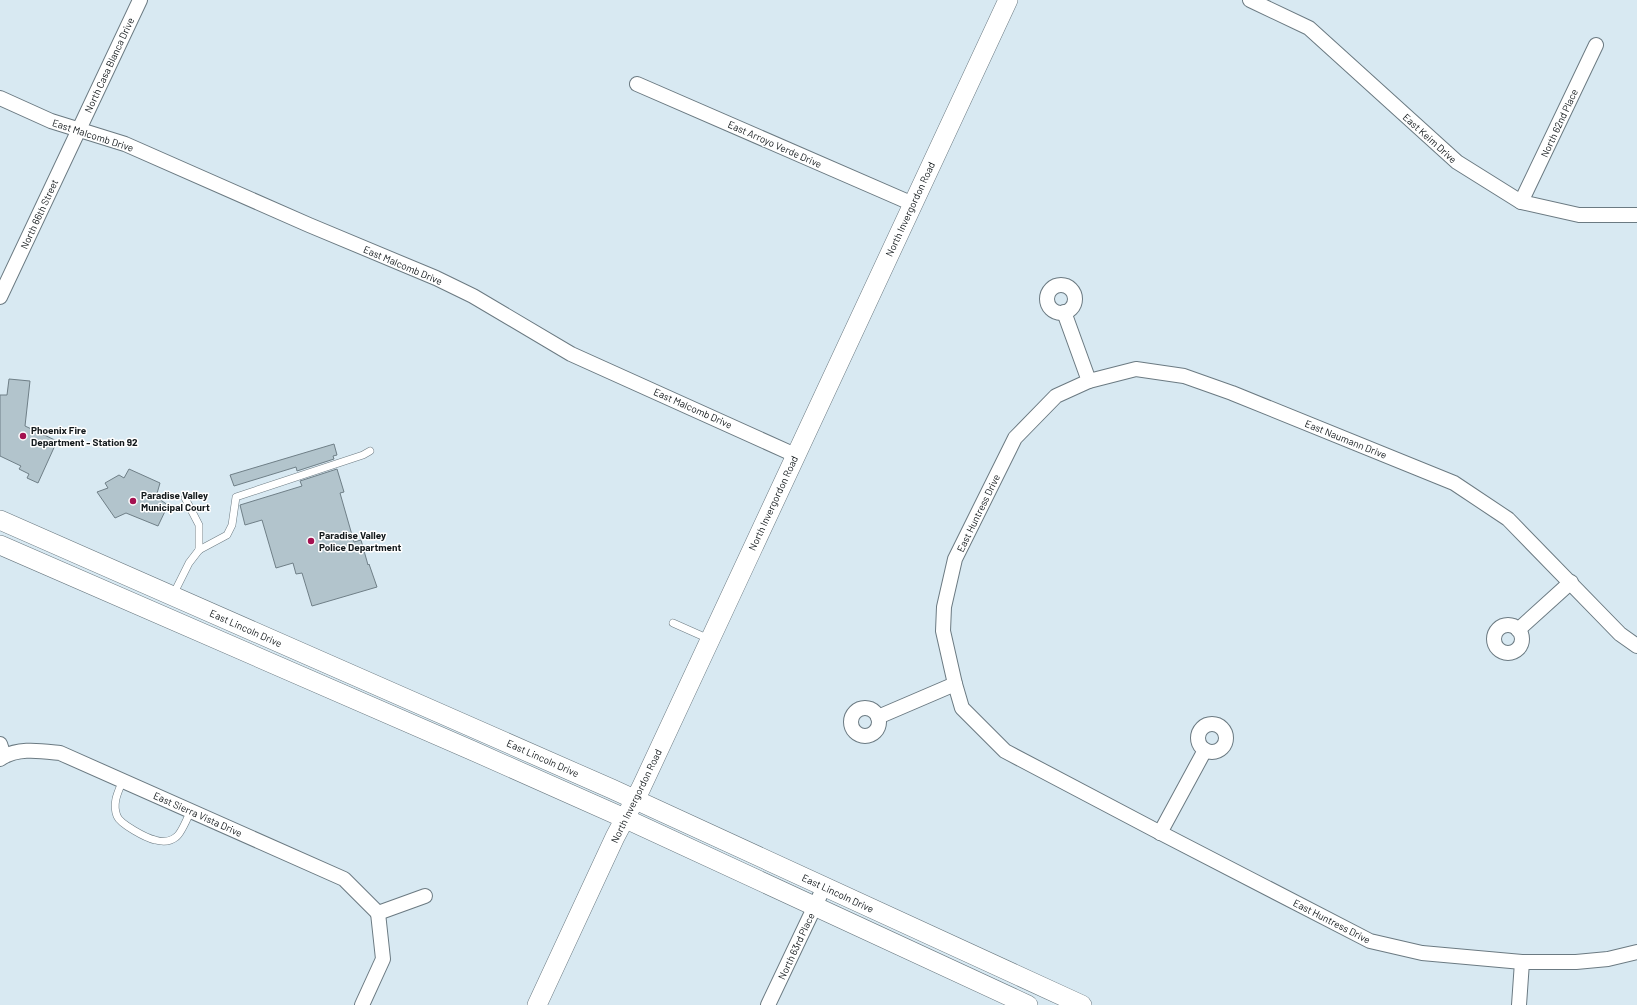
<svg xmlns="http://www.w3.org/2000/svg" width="1637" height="1005" viewBox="0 0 1637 1005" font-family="Barlow,sans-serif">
	<rect width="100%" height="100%" fill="#d8e9f2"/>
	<g fill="#b2c4cc" stroke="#6f7f87">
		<polygon points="9,379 30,381 25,426 57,441 38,483 27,478 29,474 19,469 21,466 0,456 0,395 7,395"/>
		<polygon points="334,444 337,455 333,456 334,459 297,471 296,467 234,486 230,475"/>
		<polygon points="129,469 160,483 156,497 168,505 158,526 126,513 115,518 97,492 108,488 105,483 119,475 124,478"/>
		<polygon points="337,469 344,492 340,493 354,542 361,540 368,565 369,564 377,587 312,606 302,573 296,574 293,563 276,568 262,520 245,525 240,505 302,486 300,481"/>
	</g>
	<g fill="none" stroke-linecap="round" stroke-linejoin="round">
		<g stroke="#6b7a82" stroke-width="8">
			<g id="lane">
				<polyline points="185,498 199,525 199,550"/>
				<polyline points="173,595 189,563 199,550 227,535 232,525 236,497 363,455 370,451"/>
				<polyline points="673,623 709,639"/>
				<path d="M123 780C118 792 112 803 117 816 120 824 146 838 155 840 162 842 170 842 176 837 181 834 188 817 191 810"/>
			</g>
		</g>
		<g stroke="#6b7a82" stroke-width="16">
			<g id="street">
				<polyline points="1250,0 1309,28 1457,162 1521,202 1579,215 1637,215"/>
				<polyline points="637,84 913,204"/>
				<polyline points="0,98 51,121 125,144 309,225 436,278 473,296 571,354 795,455"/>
				<polyline points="1521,202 1596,45"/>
				<circle cx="1061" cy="299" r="14"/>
				<polyline points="0,297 140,0"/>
				<polyline points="1064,312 1089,381"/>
				<circle cx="1508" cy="639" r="14"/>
				<polyline points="1518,630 1571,582"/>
				<polyline points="1637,646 1620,634 1508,519 1454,483 1232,393 1184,376 1136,369 1089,381 1056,396 1015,438 955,559 944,607 943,631 955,684 962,708 1005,751 1155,830 1370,941 1422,953 1522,962 1576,962 1608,959 1637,952"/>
				<circle cx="865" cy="722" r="14"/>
				<polyline points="878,717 955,684"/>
				<circle cx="1212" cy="738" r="14"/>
				<polyline points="0,744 4,756"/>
				<path d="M0 759C17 747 41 751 60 753L344 879 378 913"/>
				<polyline points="1160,833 1205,750"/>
				<polyline points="378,913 425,896"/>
				<polyline points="362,1005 383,959 378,913"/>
				<polyline points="768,1005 824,887"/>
				<polyline points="1519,1005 1522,962"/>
			</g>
		</g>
		<g stroke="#6b7a82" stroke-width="20">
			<g id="secondary">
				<polyline points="0,520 612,789 1082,1005"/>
				<polyline points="0,545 471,750 624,818 1028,1005"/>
				<polyline points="537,1005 615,837 641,788 1008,0"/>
			</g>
		</g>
		<use href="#lane" stroke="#fff" stroke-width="7"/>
		<use href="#street" stroke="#fff" stroke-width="14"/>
		<use href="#secondary" stroke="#fff" stroke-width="19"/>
	</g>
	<g fill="#a41150" stroke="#fff" stroke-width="1.5">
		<circle cx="23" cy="436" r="4"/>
		<circle cx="133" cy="501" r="4"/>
		<circle cx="311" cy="541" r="4"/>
	</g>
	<g text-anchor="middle" stroke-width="3" stroke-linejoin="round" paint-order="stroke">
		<g font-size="10" fill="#12181b" stroke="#fff">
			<text transform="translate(109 65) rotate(-65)" y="4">North Casa Blanca Drive</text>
			<text transform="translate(1559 123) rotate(-65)" y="4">North 62nd Place</text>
			<text transform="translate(93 135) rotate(18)" y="4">East Malcomb Drive</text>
			<text transform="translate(1430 138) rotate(42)" y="4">East Keim Drive</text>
			<text transform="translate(775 144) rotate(24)" y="4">East Arroyo Verde Drive</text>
			<text transform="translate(910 209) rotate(-65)" y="4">North Invergordon Road</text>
			<text transform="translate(39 214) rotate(-65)" y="4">North 66th Street</text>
			<text transform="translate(403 265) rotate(23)" y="4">East Malcomb Drive</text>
			<text transform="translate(693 408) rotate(24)" y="4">East Malcomb Drive</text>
			<text transform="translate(1346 439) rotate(22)" y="4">East Naumann Drive</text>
			<text transform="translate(773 503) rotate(-65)" y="4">North Invergordon Road</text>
			<text transform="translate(978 513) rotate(-64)" y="4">East Huntress Drive</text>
			<text transform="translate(246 628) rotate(24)" y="4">East Lincoln Drive</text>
			<text transform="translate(543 758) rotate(24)" y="4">East Lincoln Drive</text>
			<text transform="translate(636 796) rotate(-64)" y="4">North Invergordon Road</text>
			<text transform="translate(198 814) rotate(24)" y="4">East Sierra Vista Drive</text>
			<text transform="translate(838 893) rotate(25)" y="4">East Lincoln Drive</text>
			<text transform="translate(1332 921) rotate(27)" y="4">East Huntress Drive</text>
			<text transform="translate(796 946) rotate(-65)" y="4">North 63rd Place</text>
		</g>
		<g font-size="10" font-weight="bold" fill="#12181b" stroke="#fff" text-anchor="start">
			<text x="31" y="434">Phoenix Fire<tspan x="31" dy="12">Department - Station 92</tspan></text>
			<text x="141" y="499">Paradise Valley<tspan x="141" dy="12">Municipal Court</tspan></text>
			<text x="319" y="539">Paradise Valley<tspan x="319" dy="12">Police Department</tspan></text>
		</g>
	</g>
</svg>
